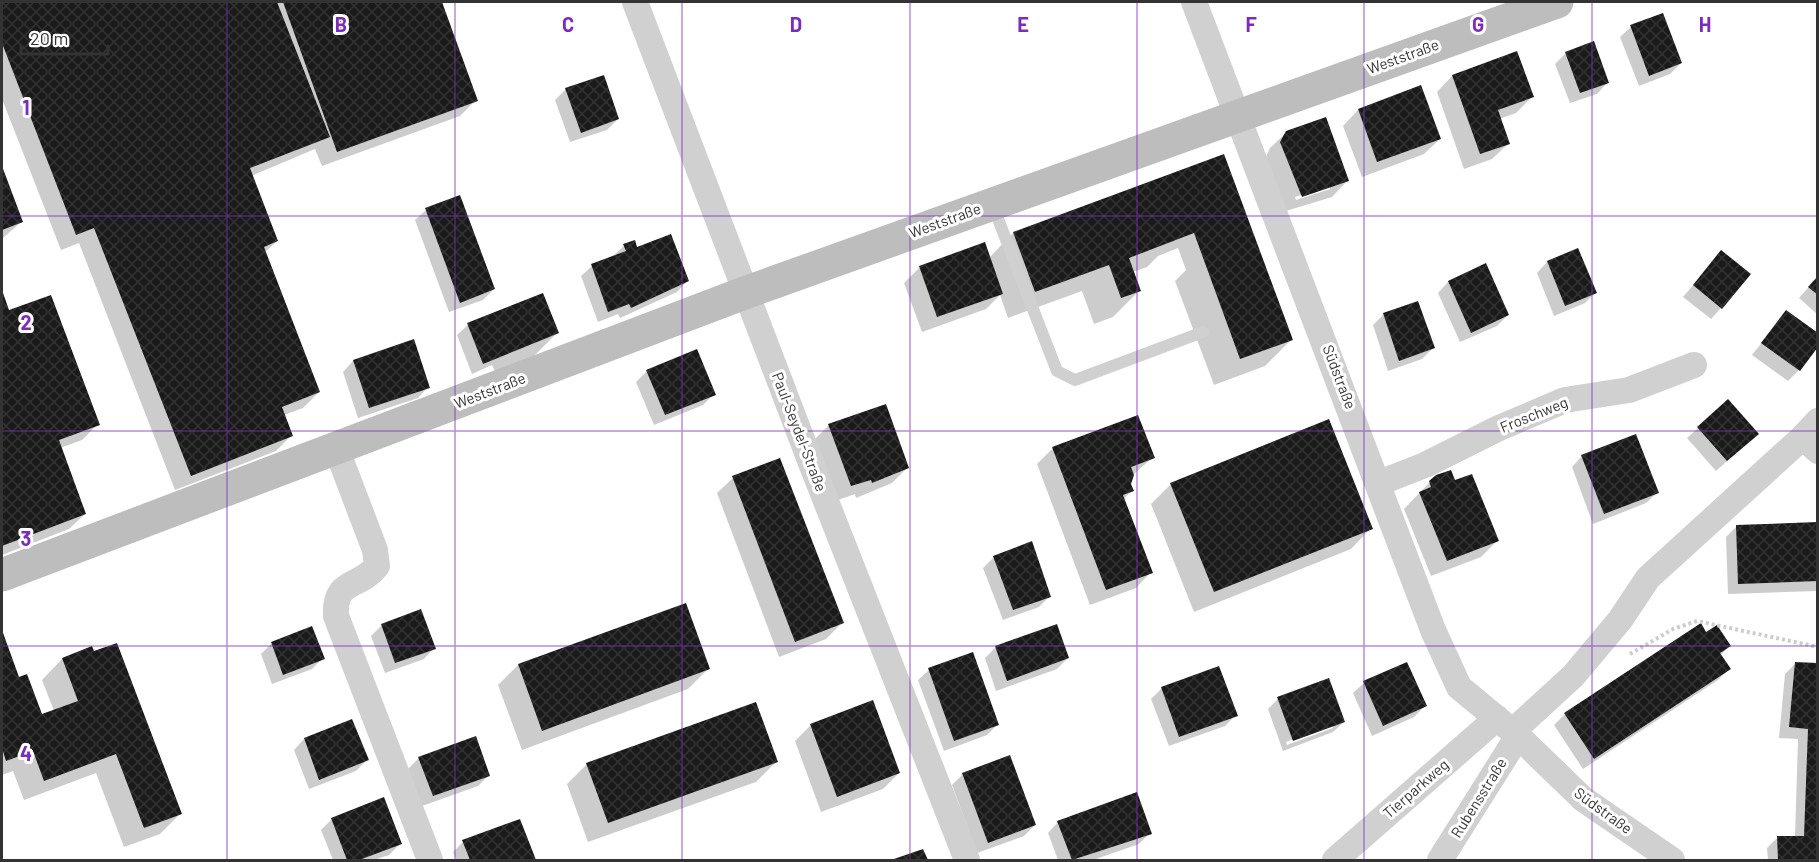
<svg xmlns="http://www.w3.org/2000/svg" width="1819" height="862" viewBox="0 0 1819 862" font-family="Barlow,sans-serif">
	<defs>
		<pattern id="building-cross-hatch" width="8" height="8" patternUnits="userSpaceOnUse" patternTransform="scale(1.5)"><rect width="8" height="8" fill="#1a1a1a"/><path d="M0 0l8 8M0 8l8-8" fill="none" stroke="#333"/></pattern>
	</defs>
	<rect width="100%" height="100%" fill="#fff"/>
	<g fill="#0003" fill-rule="evenodd">
		<polygon points="2,2 440,2 476,100 460,116 322,166 315,149 251,176 277,241 264,253 319,392 303,408 284,415 292,435 276,451 175,490 79,243 61,250 2,99"/>
		<polygon points="1631,27 1681,63 1670,74 1639,86 1620,37"/>
		<polygon points="1517,53 1532,97 1516,113 1499,119 1508,144 1492,159 1464,169 1437,92 1452,76"/>
		<polygon points="1566,53 1607,83 1597,94 1570,103 1555,64"/>
		<polygon points="566,89 618,119 607,130 570,142 555,100"/>
		<polygon points="1358,110 1440,139 1424,154 1362,177 1343,126"/>
		<path d="M1287 132 1347 181 1332 197 1286 211 1265 159 1270 148ZM1330 186V189L1296 200 1295 197Z"/>
		<polygon points="1224,156 1292,339 1265,366 1214,385 1175,281 1186,270 1178,248 1158,256 1147,267 1133,272 1140,290 1113,317 1094,324 1082,291 1008,318 1000,295 986,309 922,332 904,283 920,267 989,258 1013,233"/>
		<polygon points="2,169 21,222 2,239"/>
		<polygon points="426,210 494,289 483,300 449,312 415,220"/>
		<polygon points="624,246 636,249 687,281 677,292 620,318 618,314 598,322 581,276 592,266 613,256"/>
		<polygon points="1577,250 1595,293 1585,303 1554,316 1537,273 1547,262"/>
		<polygon points="1721,252 1721,308 1711,319 1683,297"/>
		<polygon points="1818,277 1818,315 1799,298"/>
		<polygon points="1448,282 1508,315 1497,326 1460,342 1438,293"/>
		<polygon points="2,294 8,312 98,424 82,440 60,448 85,514 69,529 2,555"/>
		<polygon points="542,295 557,333 531,359 496,374 492,365 472,374 457,335 468,325"/>
		<polygon points="1786,312 1799,370 1788,381 1752,355"/>
		<polygon points="1384,314 1433,348 1422,359 1388,371 1373,325"/>
		<polygon points="353,361 428,387 418,398 358,418 343,372"/>
		<polygon points="647,371 714,394 703,405 654,425 636,382"/>
		<polygon points="1728,401 1746,444 1716,471 1687,438"/>
		<polygon points="829,425 908,467 892,483 856,498 855,494 835,501 813,441"/>
		<polygon points="1053,448 1153,457 1133,475 1129,484 1132,490 1123,500 1151,572 1136,588 1090,605 1037,464"/>
		<polygon points="1582,456 1657,493 1646,503 1593,524 1572,467"/>
		<polygon points="733,478 842,623 826,639 779,657 717,493"/>
		<polygon points="1430,482 1454,482 1497,541 1481,557 1431,576 1404,509"/>
		<polygon points="1171,484 1371,528 1351,549 1194,612 1151,504"/>
		<polygon points="1818,523 1818,591 1728,594 1726,537 1737,526"/>
		<polygon points="994,557 1050,596 1039,607 1003,620 983,568"/>
		<polygon points="382,625 434,648 424,659 385,673 371,636"/>
		<polygon points="1056,626 1068,658 1057,669 996,691 985,658 995,648"/>
		<polygon points="1700,626 1706,634 1729,646 1720,656 1729,669 1718,680 1583,769 1554,725 1565,714"/>
		<polygon points="311,628 323,658 312,669 272,684 261,654 271,644"/>
		<polygon points="2,634 18,679 41,716 54,711 42,680 62,659 91,648 180,814 160,834 124,847 96,773 24,800 13,771 2,775"/>
		<polygon points="1796,663 1818,664 1818,860 1768,860 1767,848 1778,837 1795,838 1798,739 1779,738 1785,674"/>
		<polygon points="518,665 708,669 688,689 522,750 498,685"/>
		<polygon points="929,670 998,724 987,735 944,751 918,680"/>
		<polygon points="1364,683 1425,706 1414,717 1372,736 1353,693"/>
		<polygon points="1162,688 1236,715 1225,726 1169,746 1151,699"/>
		<path d="M1278 699 1344 722 1333 732 1283 751 1268 709ZM1333 725V728L1287 745 1286 742Z"/>
		<polygon points="352,721 367,760 356,771 309,789 294,750 304,739"/>
		<polygon points="811,725 899,773 883,789 821,812 795,741"/>
		<polygon points="419,758 489,775 478,786 422,806 408,769"/>
		<polygon points="776,762 756,782 588,842 567,784 587,764"/>
		<polygon points="963,774 1035,825 1024,836 977,853 952,785"/>
		<polygon points="332,819 400,844 389,855 374,860 333,860 321,830"/>
		<polygon points="519,821 534,860 456,860 453,852 463,842"/>
		<polygon points="1058,822 1150,833 1139,844 1093,860 1058,860 1048,833"/>
	</g>
	<g fill="url(#building-cross-hatch)">
		<polygon points="2,2 277,2 330,137 250,168 278,241 264,247 320,392 282,407 293,436 191,476 94,228 76,235 2,43"/>
		<polygon points="283,2 442,2 478,101 337,152"/>
		<polygon points="1663,13 1682,63 1649,76 1630,25"/>
		<polygon points="1594,41 1609,83 1580,93 1565,52"/>
		<polygon points="1517,51 1534,97 1498,110 1510,144 1480,154 1452,75"/>
		<polygon points="604,75 619,119 581,133 565,88"/>
		<polygon points="1421,85 1441,139 1377,162 1358,109"/>
		<polygon points="1326,117 1349,181 1302,197 1280,142 1286,131"/>
		<polygon points="1224,154 1293,340 1240,359 1194,233 1129,258 1141,291 1121,298 1109,265 1035,292 1013,232"/>
		<polygon points="2,166 23,222 2,230"/>
		<polygon points="460,195 495,289 460,303 425,208"/>
		<polygon points="671,234 689,281 631,308 629,304 608,312 591,264 626,251 623,244 635,240 637,247"/>
		<polygon points="985,242 1003,294 937,317 919,266"/>
		<polygon points="1578,248 1597,293 1565,306 1547,261"/>
		<polygon points="1721,250 1751,274 1722,309 1693,285"/>
		<polygon points="1486,263 1509,315 1471,333 1448,281"/>
		<polygon points="1818,276 1818,295 1808,287"/>
		<polygon points="2,290 9,310 51,295 100,425 59,440 86,514 2,546"/>
		<polygon points="543,293 559,333 483,364 467,323"/>
		<polygon points="1418,301 1435,348 1399,361 1383,313"/>
		<polygon points="1786,310 1818,333 1818,347 1800,371 1761,343"/>
		<polygon points="414,339 430,388 369,408 353,360"/>
		<polygon points="697,349 716,395 665,415 646,370"/>
		<polygon points="1728,399 1759,434 1727,461 1697,427"/>
		<polygon points="886,404 909,468 872,483 871,480 851,486 828,424"/>
		<polygon points="1138,415 1155,458 1131,467 1134,475 1131,484 1134,491 1123,495 1153,573 1106,590 1052,447"/>
		<polygon points="1329,419 1373,529 1214,592 1170,483"/>
		<polygon points="1636,434 1659,493 1604,514 1581,455"/>
		<polygon points="780,458 844,623 795,642 732,476"/>
		<polygon points="1451,470 1455,480 1472,474 1499,541 1447,561 1419,492 1431,487 1429,481 1436,475"/>
		<polygon points="1818,522 1818,581 1738,584 1736,525"/>
		<polygon points="1032,541 1051,597 1013,610 993,556"/>
		<polygon points="686,603 710,669 542,731 518,664"/>
		<polygon points="421,609 436,649 395,663 381,624"/>
		<polygon points="1701,623 1706,632 1717,625 1731,646 1720,653 1731,669 1594,759 1564,713"/>
		<polygon points="1057,624 1069,658 1007,681 995,646"/>
		<polygon points="312,626 325,659 283,675 271,642"/>
		<polygon points="2,630 19,677 27,674 42,714 78,701 62,658 92,646 94,651 117,643 182,814 144,828 116,754 44,781 33,751 6,761 2,748"/>
		<polygon points="973,652 999,725 954,741 928,668"/>
		<polygon points="1407,662 1427,706 1383,726 1363,681"/>
		<polygon points="1795,662 1818,663 1818,860 1778,860 1777,836 1804,836 1808,729 1789,727"/>
		<polygon points="1219,666 1238,716 1179,737 1161,687"/>
		<polygon points="1329,678 1345,722 1293,741 1277,697"/>
		<polygon points="873,700 900,773 837,797 810,724"/>
		<polygon points="756,702 778,762 608,823 586,763"/>
		<polygon points="352,719 369,760 319,780 304,738"/>
		<polygon points="476,736 490,776 433,796 418,757"/>
		<polygon points="1010,755 1036,825 988,843 962,773"/>
		<polygon points="1137,792 1152,834 1072,860 1057,821"/>
		<polygon points="384,797 402,844 359,860 347,860 331,818"/>
		<polygon points="520,819 536,860 470,860 462,840"/>
		<polygon points="923,849 928,860 891,860"/>
	</g>
	<g fill="none" stroke-linecap="round" stroke-linejoin="round">
		<polyline stroke="#cdcdcd" stroke-width="4" stroke-dasharray="3 3" stroke-linecap="butt" points="1630,654 1673,629 1697,621 1818,647"/>
		<polyline stroke="#d0d0d0" stroke-width="12" points="993,206 1057,371 1075,380 1203,332"/>
		<g stroke="#d0d0d0" stroke-width="26">
			<polyline points="635,2 811,463 967,860"/>
			<polyline points="1194,2 1433,630 1459,687 1518,736 1583,799 1672,860"/>
			<polyline points="1803,437 1818,421"/>
			<path d="M337 450 375 550 377 566C359 589 334 578 336 616L430 860"/>
			<polyline points="1379,483 1425,465 1499,428 1565,400 1629,390 1694,365"/>
			<polyline points="1513,731 1573,676 1620,620 1648,578 1803,437 1818,451"/>
			<polyline points="1335,860 1497,718"/>
			<polyline points="1440,860 1518,736"/>
		</g>
		<polyline stroke="#bdbdbd" stroke-width="33" points="2,575 747,292 1557,2"/>
	</g>
	<path fill="none" stroke="#7b2cbf" stroke-width="1.5" stroke-opacity="0.55" d="M227 2V860M455 2V860M682 2V860M910 2V860M1137 2V860M1364 2V860M1592 2V860M2 216H1818M2 431H1818M2 646H1818"/>
	<g text-anchor="middle" stroke-width="6" stroke-linejoin="round" paint-order="stroke">
		<g font-size="15" fill="#333" stroke="#fff">
			<text transform="translate(1403 57) rotate(-20)" y="5">Weststraße</text>
			<text transform="translate(945 221) rotate(-20)" y="5">Weststraße</text>
			<text transform="translate(1339 377) rotate(69)" y="5">Südstraße</text>
			<text transform="translate(490 391) rotate(-21)" y="5">Weststraße</text>
			<text transform="translate(1534 415) rotate(-22)" y="5">Froschweg</text>
			<text transform="translate(799 432) rotate(69)" y="5">Paul-Seydel-Straße</text>
			<text transform="translate(1416 789) rotate(-41)" y="5">Tierparkweg</text>
			<text transform="translate(1479 798) rotate(-58)" y="5">Rubensstraße</text>
			<text transform="translate(1603 811) rotate(36)" y="5">Südstraße</text>
		</g>
	</g>
	<g font-size="20" text-anchor="middle" font-weight="bold" fill="#7b2cbf" stroke="#fff" stroke-width="6" stroke-linejoin="round" paint-order="stroke">
		<text x="341" y="32">B</text>
		<text x="568" y="32">C</text>
		<text x="796" y="32">D</text>
		<text x="1023" y="32">E</text>
		<text x="1251" y="32">F</text>
		<text x="1478" y="32">G</text>
		<text x="1705" y="32">H</text>
		<text x="26" y="115">1</text>
		<text x="26" y="330">2</text>
		<text x="26" y="546">3</text>
		<text x="26" y="761">4</text>
	</g>
	<rect width="1819" height="862" fill="none" stroke="#333333" stroke-width="6"/>
	<path d="M21 45v9h87v-9" fill="none" stroke="#333333" stroke-width="3"/>
	<text x="30" y="45" font-size="18" fill="#333333" stroke="#ffffff" stroke-width="4.5" paint-order="stroke">20 m</text>
</svg>
